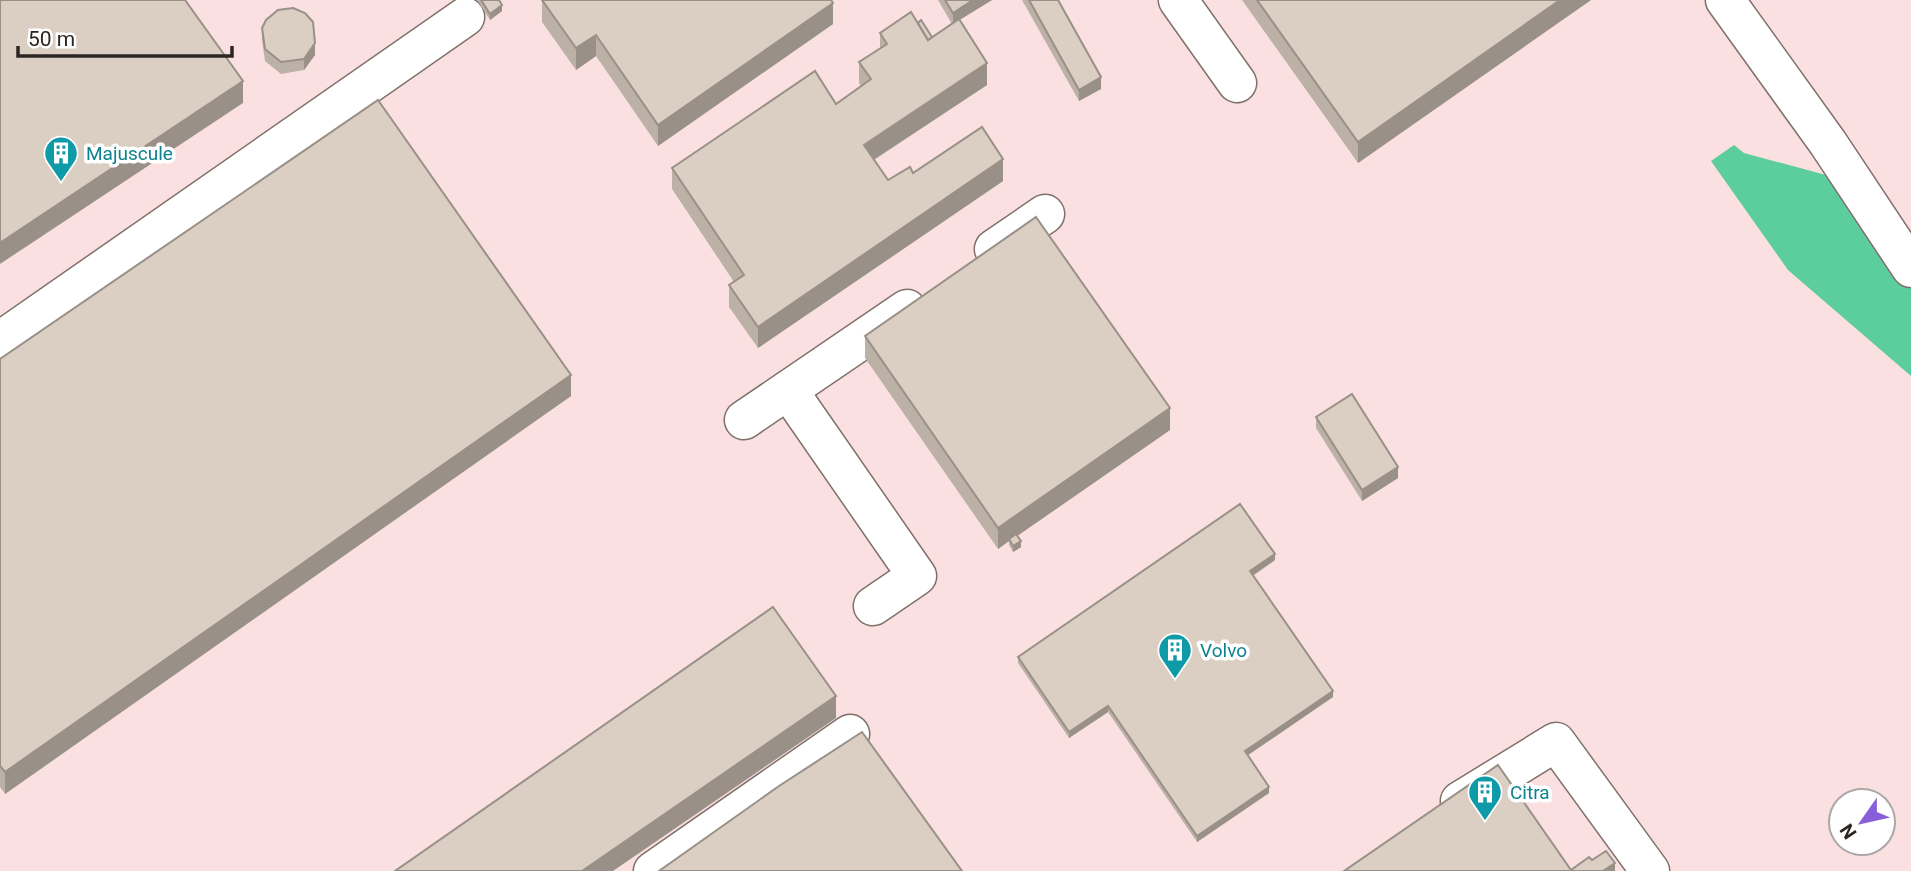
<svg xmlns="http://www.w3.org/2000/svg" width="1911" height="871" viewBox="0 0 1911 871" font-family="Roboto,sans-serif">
	<rect width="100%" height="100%" fill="#ffeee5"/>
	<path fill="#fbe0e2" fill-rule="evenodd" d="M0 0H1911V871H0ZM1841 801H1883V843H1841Z"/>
	<polygon fill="#5ccd9c" points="1734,145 1744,153 1826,175 1911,281 1911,376 1788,270 1711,161"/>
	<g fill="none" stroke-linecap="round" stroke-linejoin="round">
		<g stroke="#7f7169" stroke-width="41">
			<g id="minor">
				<polyline points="1178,0 1237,83"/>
				<polyline points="1725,0 1828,143 1911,268"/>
				<polyline points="994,249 1045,214"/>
				<polyline points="0,341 465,17"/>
				<polyline points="788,390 917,576 873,606"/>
				<polyline points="744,420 907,309"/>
				<polyline points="1460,801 1556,742 1650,871"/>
				<polyline points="653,871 850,734"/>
			</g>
		</g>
		<use href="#minor" stroke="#fff" stroke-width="38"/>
	</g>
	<g fill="#bcb1a7">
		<polygon points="477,0 499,0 502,11 490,20"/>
		<polygon points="542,0 833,24 658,146 596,56 576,70 542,22"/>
		<polygon points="938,0 992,0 959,20 987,85 874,160 888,180 913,173 1003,181 758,348 729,307 729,285 734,282 672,189 672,168 836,104 861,86 859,83 859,62 880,48 880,33 918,23 932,37 952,24"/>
		<polygon points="1022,0 1058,0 1101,89 1079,101"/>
		<polygon points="1242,0 1591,0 1358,163"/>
		<polygon points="262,28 315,55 304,70 281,74 265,61 262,40"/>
		<polygon points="865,336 1170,430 1017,536 1021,547 1013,552 1009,545 1009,541 998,549 865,358"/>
		<polygon points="0,359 571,396 5,794 0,787"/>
		<polygon points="1316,417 1398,478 1362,501 1316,428"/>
		<polygon points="1275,560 1253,576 1333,697 1247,756 1269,793 1197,842 1108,712 1069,738 1018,663 1018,657"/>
	</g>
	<g fill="#999088">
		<polygon points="973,0 992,0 953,24 953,13"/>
		<polygon points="1560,0 1591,0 1358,163 1358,142"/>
		<polygon points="833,3 833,24 658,146 658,125"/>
		<polygon points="502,5 502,11 490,20 490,14"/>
		<polygon points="596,35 596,56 576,70 576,48"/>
		<polygon points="315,43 315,55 304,70 304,59"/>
		<polygon points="987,63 987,85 864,166 864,145"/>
		<polygon points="1101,77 1101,89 1079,101 1079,90"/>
		<polygon points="243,81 243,103 0,264 0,243"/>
		<polygon points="1003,159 1003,181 758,348 758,327"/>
		<polygon points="571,375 571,396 5,794 5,772"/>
		<polygon points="1170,408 1170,430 1010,541 1009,539 1009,541 998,549 998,528"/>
		<polygon points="1398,467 1398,478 1362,501 1362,490"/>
		<polygon points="1021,541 1021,547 1013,552 1013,546"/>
		<polygon points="1275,554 1275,560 1250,577 1250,571"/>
		<polygon points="1333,691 1333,697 1245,757 1245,751"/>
		<polygon points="836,696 836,718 613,871 582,871"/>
		<polygon points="1108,706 1108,712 1069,738 1069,732"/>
		<polygon points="1269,787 1269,793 1197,842 1197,836"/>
		<polygon points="1615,863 1615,871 1603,871"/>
	</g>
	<g fill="#dbcec2" stroke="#999088" stroke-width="2">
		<polygon points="0,0 185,0 243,81 0,243"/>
		<polygon points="481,0 499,0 502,5 490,14"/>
		<polygon points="542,0 831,0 833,3 658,125 596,35 576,48"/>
		<polygon points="945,0 973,0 953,13"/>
		<polygon points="1029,0 1058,0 1101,77 1079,90"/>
		<polygon points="1257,0 1560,0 1358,142"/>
		<polygon points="293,8 305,13 313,22 315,43 304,59 281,62 265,49 262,28 266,20 278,10"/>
		<polygon points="911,12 928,40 959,19 987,63 864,145 888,180 910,167 913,173 982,127 1003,159 758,327 729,285 744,275 672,168 815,71 836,104 871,79 859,62 887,44 880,33"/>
		<polygon points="921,20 932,37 928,40 918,23"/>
		<polygon points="378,100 571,375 5,772 0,766 0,359"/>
		<polygon points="1036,217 1170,408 998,528 865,336"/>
		<polygon points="1352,394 1398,467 1362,490 1316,417"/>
		<polygon points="1240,504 1275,554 1250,571 1333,691 1245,751 1269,787 1197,836 1108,706 1069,732 1018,657"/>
		<polygon points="1016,534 1021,541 1013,546 1009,539"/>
		<polygon points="773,607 836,696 582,871 395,871"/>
		<polygon points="862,732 962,871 659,871 779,786"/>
		<polygon points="1498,765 1571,870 1589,857 1592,860 1606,851 1615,863 1603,871 1344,871"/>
	</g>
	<defs>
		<g id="building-pin" transform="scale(1.75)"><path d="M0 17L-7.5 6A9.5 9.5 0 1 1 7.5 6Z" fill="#0f9aa8" stroke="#fff"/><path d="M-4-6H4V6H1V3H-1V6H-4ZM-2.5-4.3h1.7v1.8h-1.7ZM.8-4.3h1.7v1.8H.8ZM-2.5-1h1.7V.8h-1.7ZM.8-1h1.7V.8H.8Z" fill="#fff"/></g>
	</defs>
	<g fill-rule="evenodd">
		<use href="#building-pin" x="61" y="153"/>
		<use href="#building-pin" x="1175" y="650"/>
		<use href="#building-pin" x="1485" y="792"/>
	</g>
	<g text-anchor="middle" stroke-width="7" stroke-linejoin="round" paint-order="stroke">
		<g font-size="19" fill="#0d838f" stroke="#fff" text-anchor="start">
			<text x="86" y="160">Majuscule</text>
			<text x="1200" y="657">Volvo</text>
			<text x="1510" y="799">Citra</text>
		</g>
	</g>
	<g transform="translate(1862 822) rotate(236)"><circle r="33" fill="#ffffff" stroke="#aba8a7" stroke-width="2"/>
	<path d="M0-5L12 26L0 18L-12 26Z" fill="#885ed9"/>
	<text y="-10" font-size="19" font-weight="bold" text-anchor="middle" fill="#2c2623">N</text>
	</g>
	<path d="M18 46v10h214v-10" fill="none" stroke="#2c2623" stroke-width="3.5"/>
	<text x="28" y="46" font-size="21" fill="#2c2623" stroke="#ffffff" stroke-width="5" paint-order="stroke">50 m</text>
</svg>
